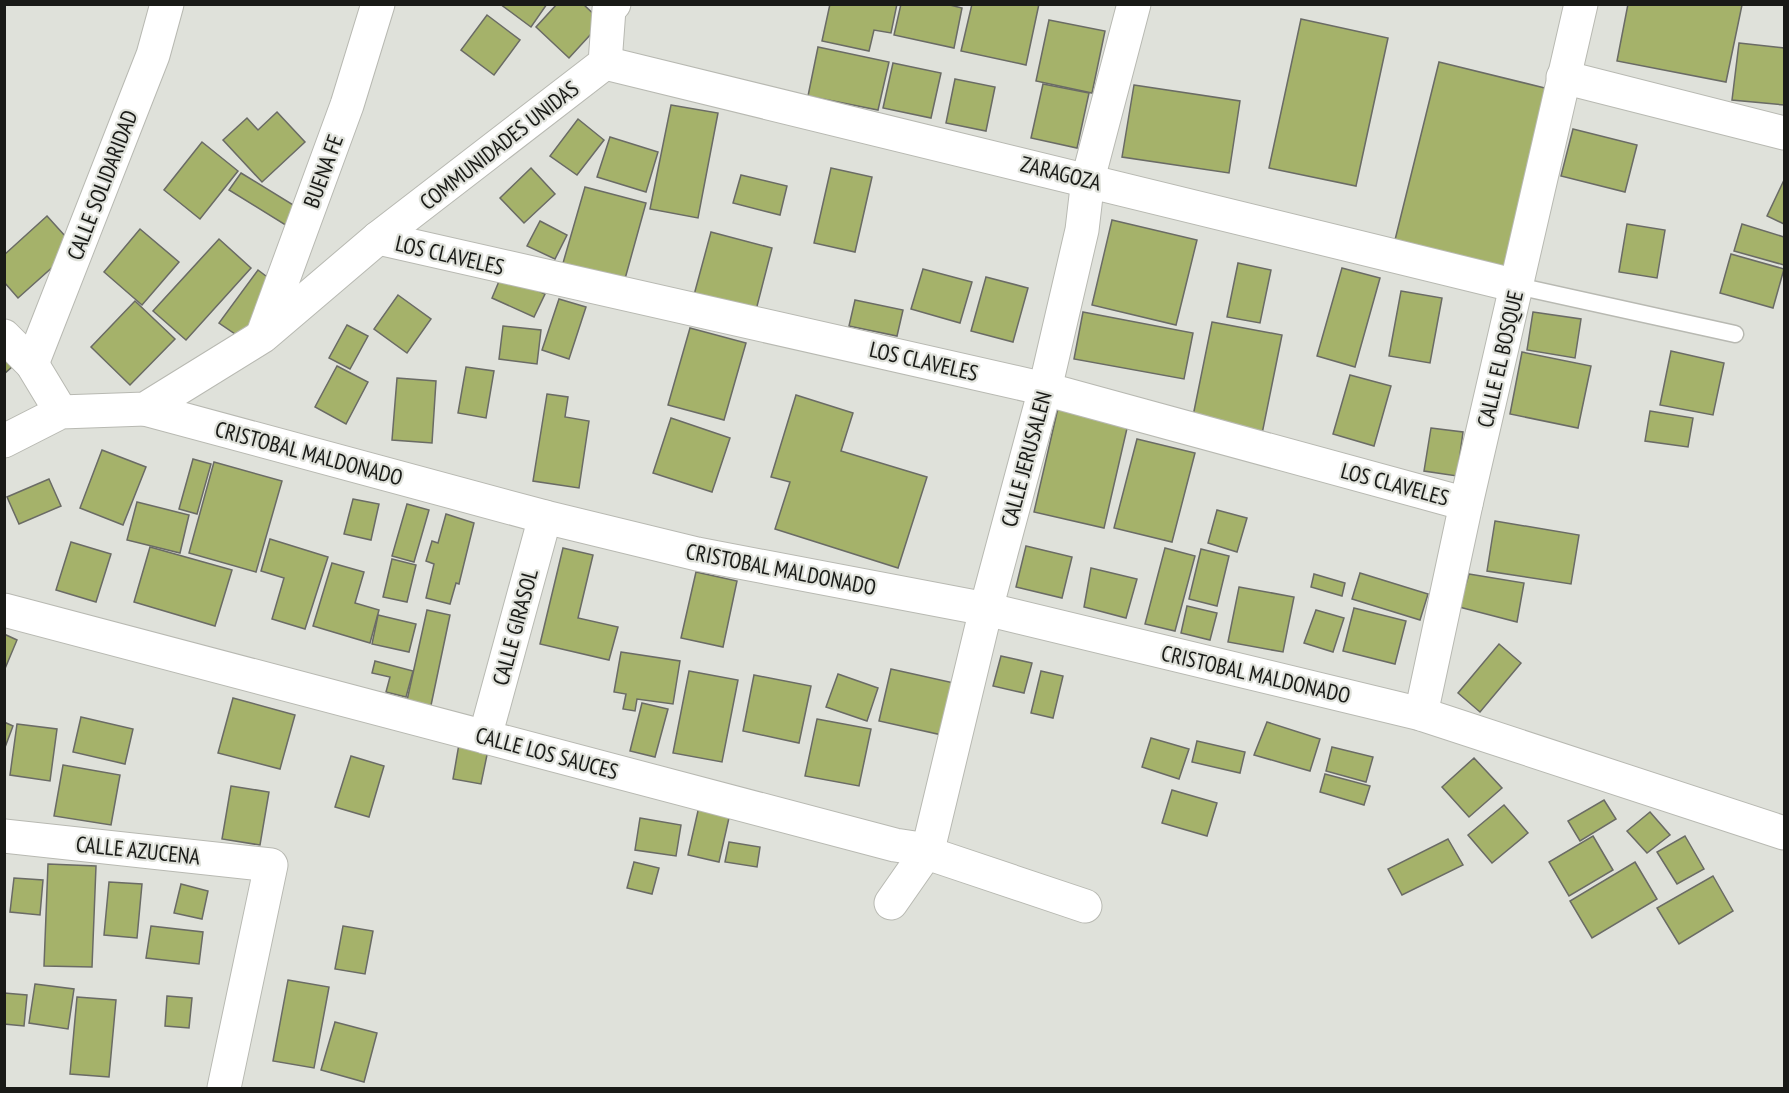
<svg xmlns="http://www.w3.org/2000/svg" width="1789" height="1093" viewBox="0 0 1789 1093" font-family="'PT Sans Narrow',sans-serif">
	<rect width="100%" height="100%" fill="#dfe1da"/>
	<g fill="#a5b26a" stroke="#6a6b65" stroke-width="1.5">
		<polygon points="500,4 547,4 531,27"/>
		<polygon points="557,4 583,4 602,22 569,58 536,27"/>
		<polygon points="830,4 897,4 891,33 874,30 869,51 822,41"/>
		<polygon points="901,4 946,4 962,8 954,48 894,35"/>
		<polygon points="972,4 1039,4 1026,65 961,51"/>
		<polygon points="1628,4 1742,5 1726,82 1617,61"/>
		<polygon points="487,15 520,40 494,75 461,50"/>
		<polygon points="1301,19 1388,38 1356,186 1269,168"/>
		<polygon points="1049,20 1105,31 1092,93 1036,81"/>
		<polygon points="1739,43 1784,48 1784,105 1732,100"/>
		<polygon points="818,47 889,62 878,110 808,96"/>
		<polygon points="1439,62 1549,89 1505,270 1394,244"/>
		<polygon points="893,63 941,73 931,118 883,108"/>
		<polygon points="955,79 995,87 986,131 946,123"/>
		<polygon points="1043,84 1089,93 1077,148 1031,138"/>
		<polygon points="1134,85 1240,101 1229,173 1122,157"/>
		<polygon points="671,105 718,113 698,218 650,209"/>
		<polygon points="277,112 305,142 262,182 223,140 247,118 258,130"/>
		<polygon points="578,119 604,140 577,175 550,156"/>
		<polygon points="1573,129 1637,145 1625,192 1561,176"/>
		<polygon points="610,137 658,152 646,192 597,177"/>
		<polygon points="202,142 238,171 200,219 164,190"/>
		<polygon points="531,168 555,194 524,223 500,198"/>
		<polygon points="831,168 872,177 855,252 814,243"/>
		<polygon points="241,173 303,211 292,229 229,190"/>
		<polygon points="741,175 787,186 780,215 733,203"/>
		<polygon points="1784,180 1784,224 1767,216"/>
		<polygon points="585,187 646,203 623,286 561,270"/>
		<polygon points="47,216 75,247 18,298 4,282 4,255"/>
		<polygon points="1112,220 1197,240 1176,325 1092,305"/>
		<polygon points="540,221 567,235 555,259 527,246"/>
		<polygon points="1627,224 1665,230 1657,278 1619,272"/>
		<polygon points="1742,224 1784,237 1784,265 1734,251"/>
		<polygon points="140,229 179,262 142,305 104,272"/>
		<polygon points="711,232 772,248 756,310 694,295"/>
		<polygon points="219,239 251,268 186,340 153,311"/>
		<polygon points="1731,254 1784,269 1773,308 1720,293"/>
		<polygon points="1238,263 1271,270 1260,323 1227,317"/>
		<polygon points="1342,268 1380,278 1355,367 1317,356"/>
		<polygon points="923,269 972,282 960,323 911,309"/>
		<polygon points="258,270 279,286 241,338 219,323"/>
		<polygon points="502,274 545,294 534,317 492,298"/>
		<polygon points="986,277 1028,288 1013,342 971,331"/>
		<polygon points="1401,291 1442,298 1430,363 1389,356"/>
		<polygon points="398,295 431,319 407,353 374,329"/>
		<polygon points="559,299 586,307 569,359 542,350"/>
		<polygon points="855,300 903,310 897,336 849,326"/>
		<polygon points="135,301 175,339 130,385 91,347"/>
		<polygon points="1083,312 1193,333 1184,379 1074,359"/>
		<polygon points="1533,312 1581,319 1575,358 1527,350"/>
		<polygon points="1212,322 1282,335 1262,434 1192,421"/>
		<polygon points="347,325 368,336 350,369 329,358"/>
		<polygon points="503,326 541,330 537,364 499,359"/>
		<polygon points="690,328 746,343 724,420 668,405"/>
		<polygon points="4,339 22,358 4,374"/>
		<polygon points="1671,351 1724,363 1713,415 1660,405"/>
		<polygon points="1522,352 1591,366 1578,428 1510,414"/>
		<polygon points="337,366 368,382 346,424 315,407"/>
		<polygon points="466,367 494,371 486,418 458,413"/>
		<polygon points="1350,375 1391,386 1374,446 1333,434"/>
		<polygon points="397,378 436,381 432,443 392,440"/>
		<polygon points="547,394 568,397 565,417 589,421 579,488 533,481"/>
		<polygon points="796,395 853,413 841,451 927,477 898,568 775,529 790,482 771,477"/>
		<polygon points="1058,408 1128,424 1104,528 1034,512"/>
		<polygon points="1650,411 1693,418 1688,447 1645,441"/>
		<polygon points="671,418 730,438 712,492 653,473"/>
		<polygon points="1431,428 1463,432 1457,476 1424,471"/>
		<polygon points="1137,439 1195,453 1172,542 1114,528"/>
		<polygon points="102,450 146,467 123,525 80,508"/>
		<polygon points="193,459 211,464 197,514 179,509"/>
		<polygon points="214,462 282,481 256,572 189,553"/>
		<polygon points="49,479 61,506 19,524 7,497"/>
		<polygon points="353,499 379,504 371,540 344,534"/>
		<polygon points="137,502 189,515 180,553 127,540"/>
		<polygon points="407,504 429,510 414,562 392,556"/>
		<polygon points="1217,510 1247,518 1237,552 1208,543"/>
		<polygon points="446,514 474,523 459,584 456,583 450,604 426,598 434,564 426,561 432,541 438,543"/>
		<polygon points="1495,521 1579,535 1571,584 1487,571"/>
		<polygon points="270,539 328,557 305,629 272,619 284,578 261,571"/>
		<polygon points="71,542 111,554 96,602 56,590"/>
		<polygon points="1026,546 1072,557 1062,598 1016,587"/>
		<polygon points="150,547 232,570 215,626 134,602"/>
		<polygon points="563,548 593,555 578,618 618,627 609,660 540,644"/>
		<polygon points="1165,548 1195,556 1175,631 1145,624"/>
		<polygon points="1201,549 1229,556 1217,606 1189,599"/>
		<polygon points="392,559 416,565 407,602 383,597"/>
		<polygon points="332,563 364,572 355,603 379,610 370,643 313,626"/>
		<polygon points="1091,568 1137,579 1126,618 1084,607"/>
		<polygon points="696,572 737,581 723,647 681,638"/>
		<polygon points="1360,573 1428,594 1420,620 1352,599"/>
		<polygon points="1314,574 1345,583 1342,596 1311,587"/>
		<polygon points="1469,574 1524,583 1517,622 1459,607"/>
		<polygon points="1239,587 1294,597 1283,652 1228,642"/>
		<polygon points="1187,606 1217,613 1210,640 1181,633"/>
		<polygon points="1354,608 1406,621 1395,664 1343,651"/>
		<polygon points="427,610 450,615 430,710 406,705"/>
		<polygon points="1316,610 1344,618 1333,652 1304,643"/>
		<polygon points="378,615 416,624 409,652 372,644"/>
		<polygon points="4,634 17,640 4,671"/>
		<polygon points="1499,644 1521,663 1480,712 1458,693"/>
		<polygon points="621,652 680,661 673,704 637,699 635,711 623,709 626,694 614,692"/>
		<polygon points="1001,656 1032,663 1024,693 993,686"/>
		<polygon points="375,661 413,671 406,697 386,692 390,677 372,673"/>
		<polygon points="891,669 954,683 942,735 879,721"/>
		<polygon points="689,671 738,680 722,762 673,753"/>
		<polygon points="1041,671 1063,676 1053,718 1031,713"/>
		<polygon points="838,674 878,688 867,721 826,707"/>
		<polygon points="754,675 811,686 799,743 743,731"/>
		<polygon points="233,698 295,715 280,769 218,753"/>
		<polygon points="642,703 668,709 655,757 630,751"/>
		<polygon points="81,717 133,729 125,764 73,752"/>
		<polygon points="817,719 871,729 859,786 805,776"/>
		<polygon points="4,722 13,726 4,750"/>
		<polygon points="1267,722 1320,739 1310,771 1254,755"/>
		<polygon points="17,724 57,729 50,781 10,775"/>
		<polygon points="1151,738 1189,749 1179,779 1142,767"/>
		<polygon points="1197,741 1245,752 1240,773 1192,762"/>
		<polygon points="459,744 488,750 481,784 453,779"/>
		<polygon points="1332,747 1373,757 1366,782 1326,771"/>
		<polygon points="351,756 384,766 369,817 335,807"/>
		<polygon points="1474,758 1502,788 1469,817 1442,787"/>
		<polygon points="63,765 120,775 111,825 54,816"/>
		<polygon points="1325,774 1370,786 1364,805 1320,792"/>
		<polygon points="231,786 269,792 260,845 222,839"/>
		<polygon points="1172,790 1217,803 1207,836 1162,823"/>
		<polygon points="1604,800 1616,819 1580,841 1568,821"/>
		<polygon points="700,802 731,809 719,862 688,855"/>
		<polygon points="1504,805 1528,833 1492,863 1468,835"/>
		<polygon points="1650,812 1670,835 1647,853 1627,831"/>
		<polygon points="640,818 681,825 676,856 635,850"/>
		<polygon points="1593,836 1613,870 1569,896 1549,862"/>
		<polygon points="1685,836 1704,869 1677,884 1657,852"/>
		<polygon points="1448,839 1463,865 1402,895 1388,869"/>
		<polygon points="729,842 760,847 757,867 725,862"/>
		<polygon points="634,862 659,868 652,894 627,888"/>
		<polygon points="1635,862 1657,899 1592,938 1570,901"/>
		<polygon points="48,864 96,866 92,967 44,966"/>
		<polygon points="1713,876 1733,911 1679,944 1657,908"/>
		<polygon points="14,878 43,880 40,915 10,912"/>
		<polygon points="109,882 142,884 137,938 104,935"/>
		<polygon points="181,884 208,891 202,919 174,913"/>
		<polygon points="151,926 203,932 199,964 146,958"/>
		<polygon points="343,926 373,931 365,974 335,969"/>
		<polygon points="288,980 329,987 314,1068 273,1061"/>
		<polygon points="35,984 74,989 68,1029 29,1023"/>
		<polygon points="4,993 27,995 24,1026 4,1024"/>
		<polygon points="167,996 192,998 189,1028 165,1026"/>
		<polygon points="77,997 116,1000 109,1077 70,1074"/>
		<polygon points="335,1022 377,1033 364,1082 321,1070"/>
	</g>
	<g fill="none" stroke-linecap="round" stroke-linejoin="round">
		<g stroke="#b8b9b2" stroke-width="19">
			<polyline id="lane" points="1517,286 1735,334"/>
		</g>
		<g stroke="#b8b9b2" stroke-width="35">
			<g id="street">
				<polyline points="605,63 1517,286"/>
				<polyline points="1563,77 1784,133"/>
				<polyline points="378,238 1045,389 1466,504"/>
				<polyline points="263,334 347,105 378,4"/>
				<polyline points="4,336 32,364 61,412"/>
				<polyline points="32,364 153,55 167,4"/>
				<polyline points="145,409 545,517 697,554 986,609 1421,714 1784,833"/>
				<polyline points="4,441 61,412 145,409 263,336 378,238 605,63 609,9 614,4"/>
				<polyline points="4,610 895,845 928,850 930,854 1085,906"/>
				<polyline points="1421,714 1466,504 1581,4"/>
				<polyline points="485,737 545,517"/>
				<polyline points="4,836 271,865 224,1088"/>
				<polyline points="891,903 928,850 986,609 1045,389 1082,230 1088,179 1134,4"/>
			</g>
		</g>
		<use href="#lane" stroke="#fff" stroke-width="16"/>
		<use href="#street" stroke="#fff" stroke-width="33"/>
	</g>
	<g text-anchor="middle" stroke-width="4.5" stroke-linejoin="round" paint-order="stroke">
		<g font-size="22" fill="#191a17" stroke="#dfe1da">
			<text transform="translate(499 145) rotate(-38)" y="8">COMMUNIDADES UNIDAS</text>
			<text transform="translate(323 171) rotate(-70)" y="8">BUENA FE</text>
			<text transform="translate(1061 173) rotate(14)" y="8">ZARAGOZA</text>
			<text transform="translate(102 185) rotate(-69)" y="8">CALLE SOLIDARIDAD</text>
			<text transform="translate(450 255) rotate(13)" y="8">LOS CLAVELES</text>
			<text transform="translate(1500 359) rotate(-77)" y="8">CALLE EL BOSQUE</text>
			<text transform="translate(924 361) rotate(13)" y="8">LOS CLAVELES</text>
			<text transform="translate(309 453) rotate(15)" y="8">CRISTOBAL MALDONADO</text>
			<text transform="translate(1026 459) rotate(-75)" y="8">CALLE JERUSALEN</text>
			<text transform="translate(1395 484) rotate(15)" y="8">LOS CLAVELES</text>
			<text transform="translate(781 569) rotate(11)" y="8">CRISTOBAL MALDONADO</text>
			<text transform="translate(515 627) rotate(-75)" y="8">CALLE GIRASOL</text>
			<text transform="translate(1256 674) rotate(13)" y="8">CRISTOBAL MALDONADO</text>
			<text transform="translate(547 753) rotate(15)" y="8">CALLE LOS SAUCES</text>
			<text transform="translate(138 850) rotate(6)" y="8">CALLE AZUCENA</text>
		</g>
	</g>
	<rect width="1789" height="1093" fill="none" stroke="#191a17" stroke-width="12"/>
</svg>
